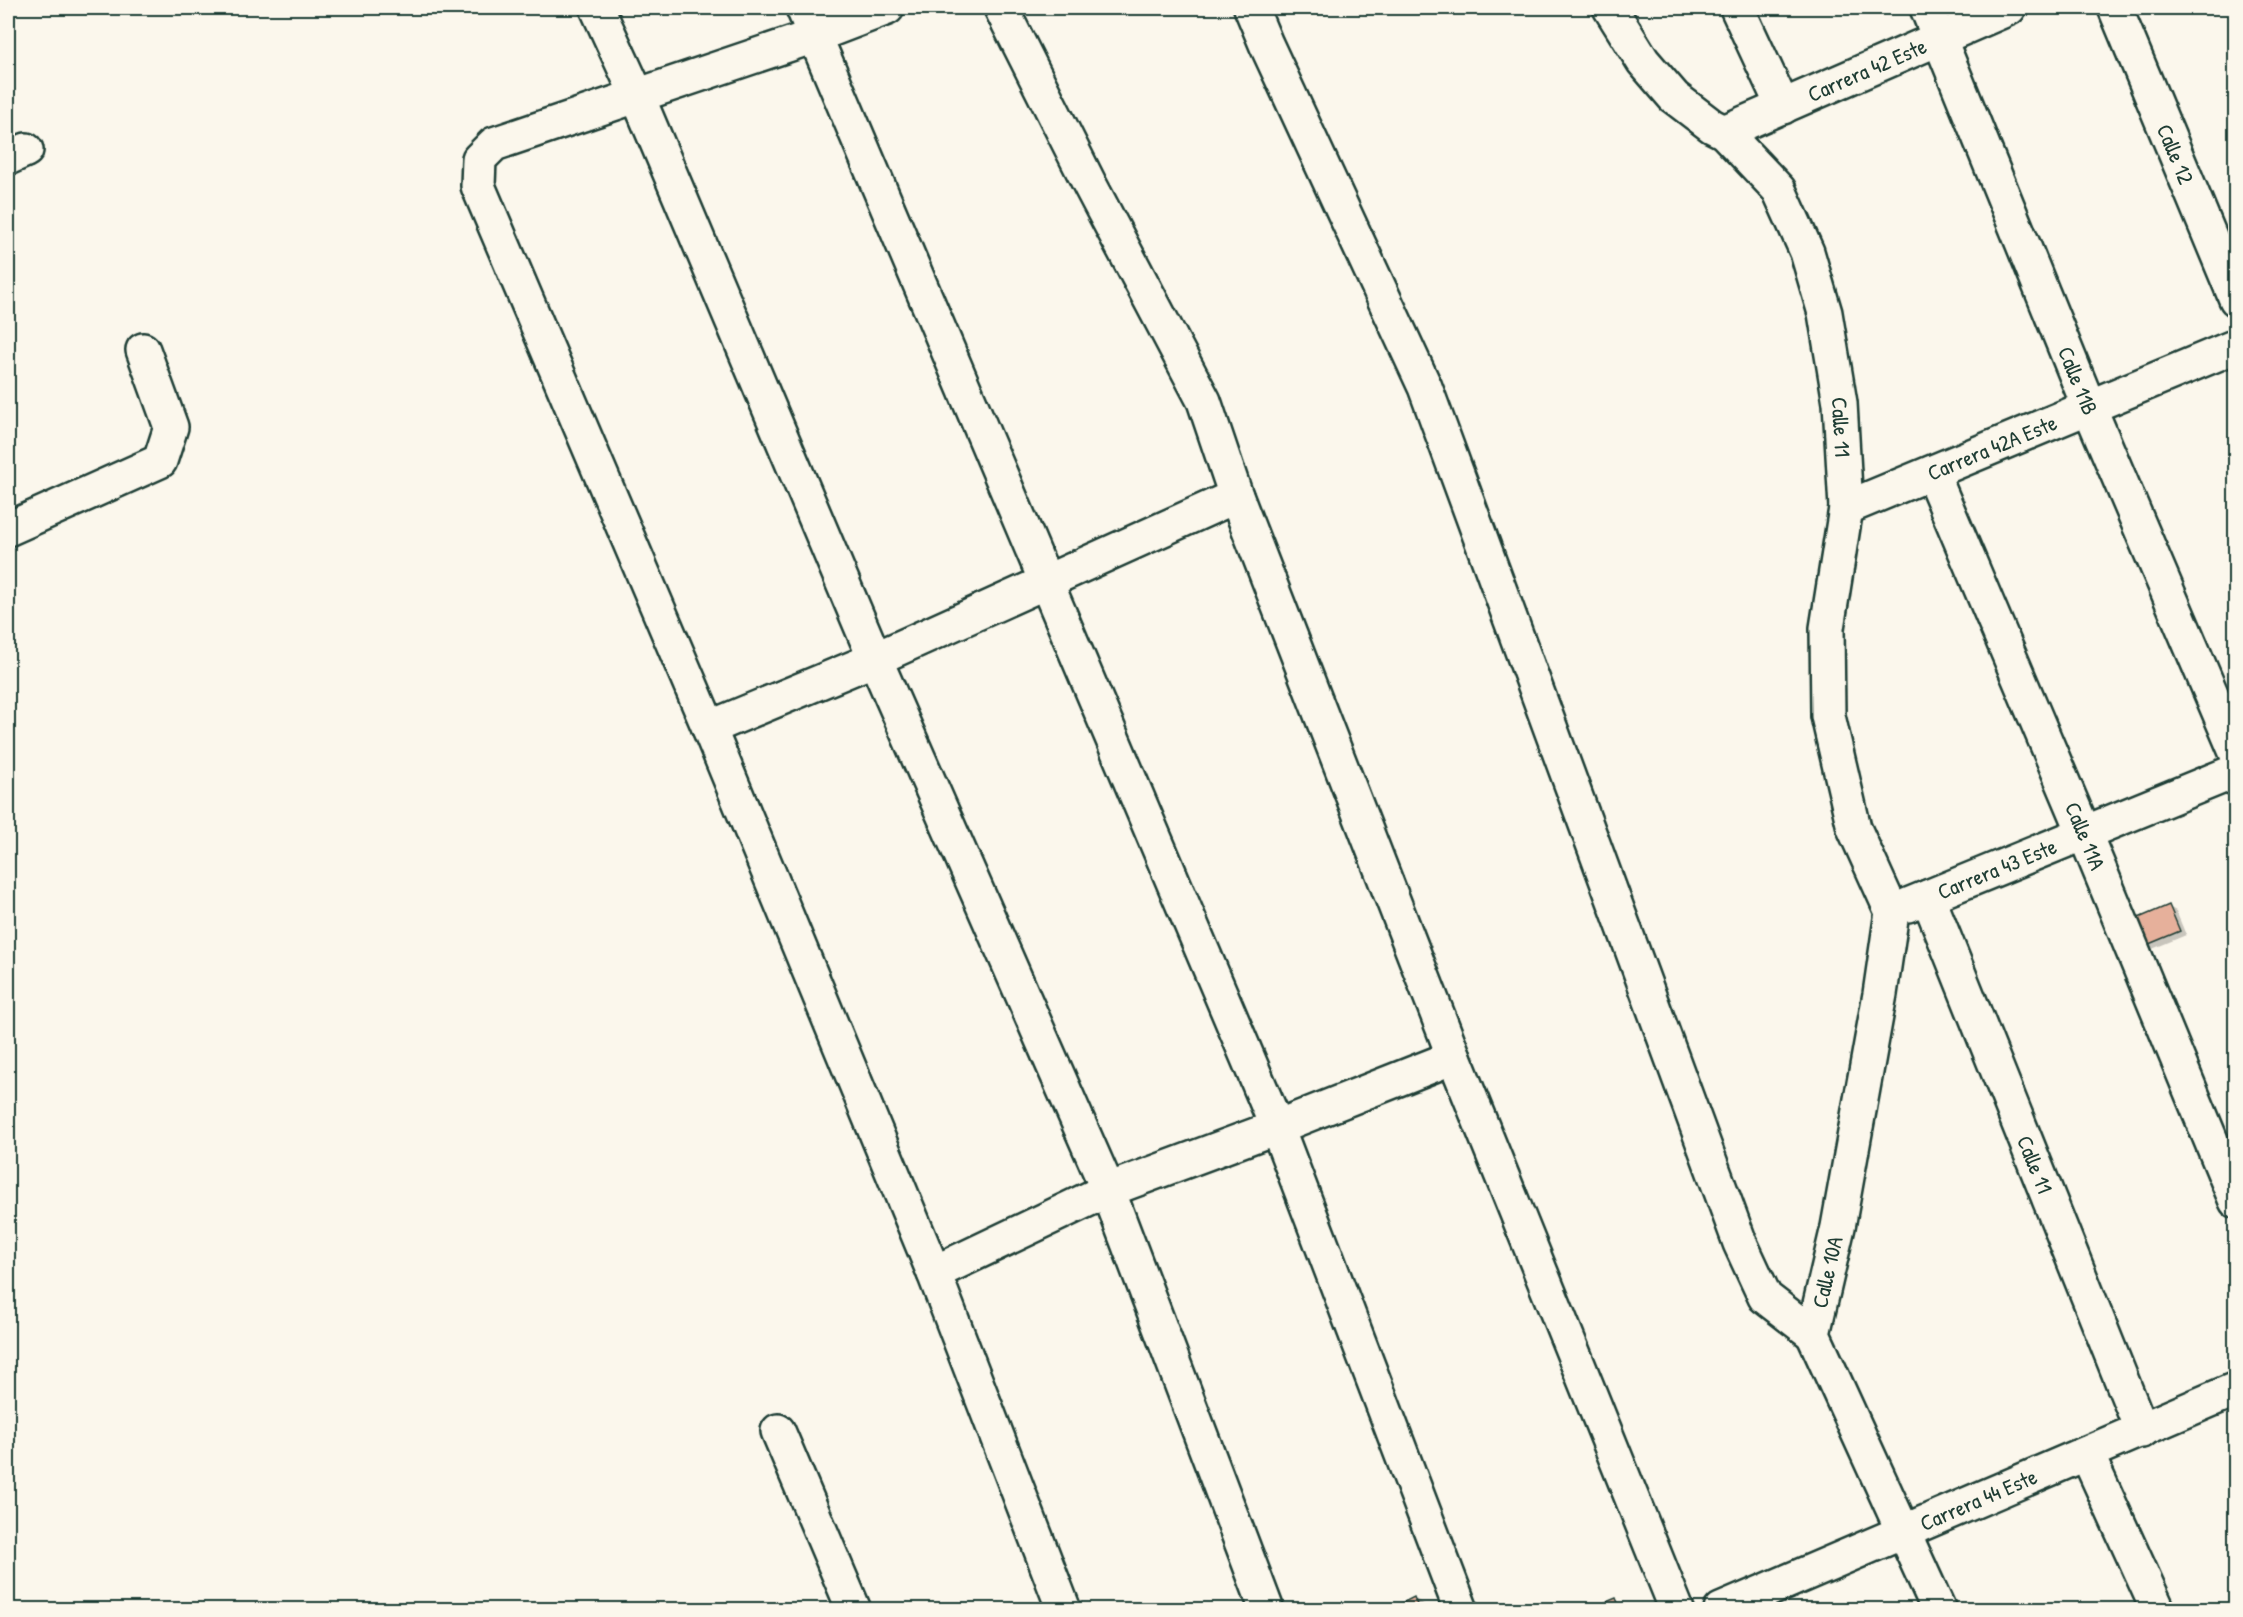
<svg xmlns="http://www.w3.org/2000/svg" width="2243" height="1617" viewBox="0 0 2243 1617" font-family="'Patrick Hand',sans-serif">
	<rect width="100%" height="100%" fill="#fbf7ec"/>
	<filter id="ink" filterUnits="userSpaceOnUse"><feTurbulence type="fractalNoise" baseFrequency=".0167" numOctaves="2"/><feDisplacementMap in="SourceGraphic" scale="12" xChannelSelector="R" yChannelSelector="G"/><feConvolveMatrix kernelMatrix="1 2 1 2 8 2 1 2 1" color-interpolation-filters="sRGB"/></filter>
	<g filter="url(#ink)">
		<g fill="#0003">
			<polygon points="2169,907 2176,911 2186,935 2145,952 2139,948"/>
			<polygon points="1414,1598 1433,1610 1391,1610"/>
			<polygon points="1616,1600 1622,1604 1625,1610 1591,1610"/>
		</g>
		<g fill="#e6b09b" stroke="#1f3d34" stroke-width="1.5">
			<polygon points="2169,905 2180,931 2137,949 2127,923"/>
			<polygon points="1414,1597 1419,1610 1388,1610"/>
			<polygon points="1616,1598 1621,1610 1587,1610"/>
		</g>
		<g fill="none" stroke-linecap="round" stroke-linejoin="round">
			<g stroke="#1f3d34" stroke-width="38">
				<g id="minor">
					<polyline points="597,8 637,95 875,659 1108,1190 1267,1610"/>
					<polyline points="803,8 1277,1127 1461,1610"/>
					<polyline points="887,8 814,36 494,144 479,159 478,186 709,728 934,1273 1064,1610"/>
					<polyline points="1001,8 1091,187 1204,401 1236,496 1454,1057 1677,1610"/>
					<polyline points="1251,8 1266,44 1425,387 1740,1243 1765,1297 1813,1334"/>
					<path id="s1" d="M1610 8 1643 61 1674 97 1712 126 1724 132 1779 190 1807 252 1825 313 1840 403 1846 508 1827 628 1828 716 1854 828 1892 912"/>
					<polyline points="1737,8 1783,107"/>
					<path id="s2" d="M1927 8 2089 407 2236 752"/>
					<path id="s3" d="M2115 8 2236 299"/>
					<path id="s4" d="M1724 132 2009 8"/>
					<polyline points="8,158 26,150"/>
					<path id="s5" d="M1932 473 2084 832 2236 1201"/>
					<path id="s6" d="M1846 508 2236 346"/>
					<polyline points="8,529 160,461 171,427 143,350"/>
					<polyline points="709,728 875,659 1236,496"/>
					<path id="s7" d="M1928 897 2142 1431"/>
					<path id="s8" d="M1908 905 2236 771"/>
					<polyline points="1892,912 1880,994 1838,1227 1813,1334 1939,1610"/>
					<polyline points="934,1273 1108,1190 1277,1127 1454,1057"/>
					<polyline points="778,1431 854,1610"/>
					<polyline points="2087,1454 2158,1610"/>
					<path id="s9" d="M1721 1610 2236 1389"/>
				</g>
			</g>
			<use href="#minor" stroke="#fbf7ec" stroke-width="33"/>
		</g>
	</g>
	<g text-anchor="middle" stroke-width="5" stroke-linejoin="round" paint-order="stroke">
		<g font-size="22" fill="#1f3d34" stroke="#fbf7ec">
			<text dy="8" stroke="none"><textPath href="#s4" startOffset="156">Carrera 42 Este</textPath></text>
			<text dy="8" stroke="none"><textPath href="#s3" startOffset="158">Calle 12</textPath></text>
			<text dy="8" stroke="none"><textPath href="#s2" startOffset="402">Calle 11B</textPath></text>
			<text dy="8" stroke="none"><textPath href="#s1" startOffset="498">Calle 11</textPath></text>
			<text dy="8" stroke="none"><textPath href="#s6" startOffset="158">Carrera 42A Este</textPath></text>
			<text dy="8" stroke="none"><textPath href="#s5" startOffset="394">Calle 11A</textPath></text>
			<text dy="8" stroke="none"><textPath href="#s8" startOffset="96">Carrera 43 Este</textPath></text>
			<text dy="8" stroke="none"><textPath href="#s7" startOffset="288">Calle 11</textPath></text>
			<text transform="translate(1827 1272) rotate(-77)" y="8">Calle 10A</text>
			<text dy="8" stroke="none"><textPath href="#s9" startOffset="280">Carrera 44 Este</textPath></text>
		</g>
	</g>
	<rect width="2243" height="1617" fill="none" stroke="#fbf7ec" stroke-width="30"/>
	<rect x="15" y="15" width="2213" height="1587" fill="none" stroke="#1f3d34" stroke-width="2" filter="url(#ink)"/>
</svg>
